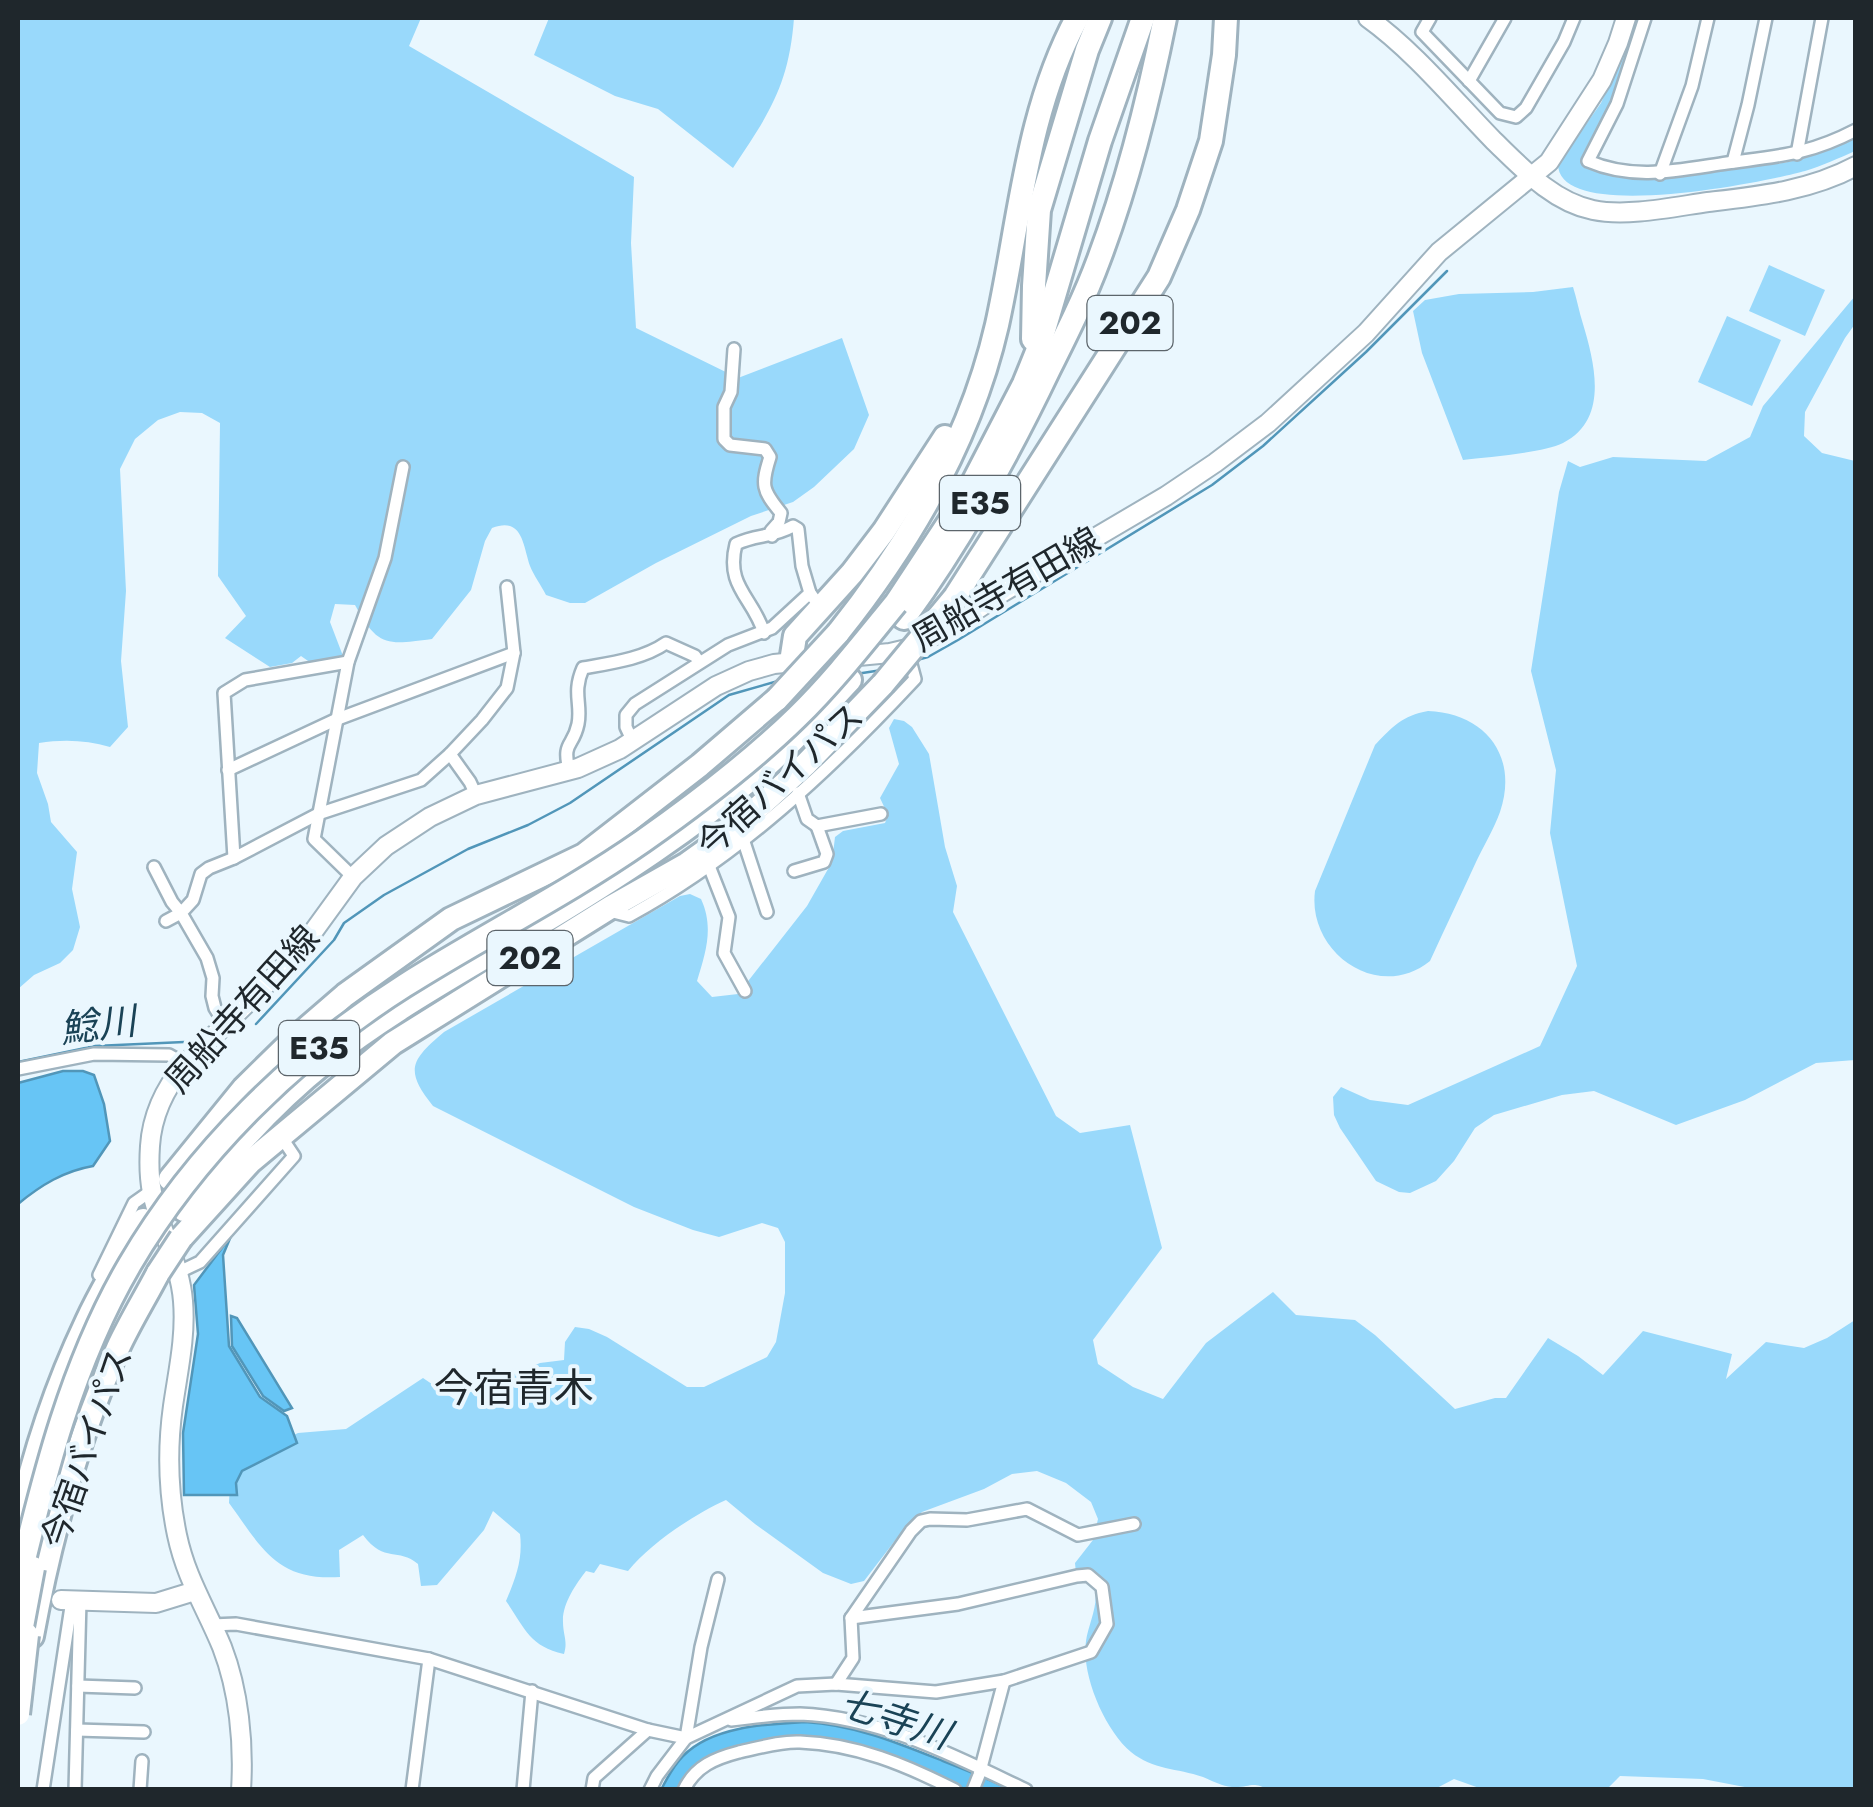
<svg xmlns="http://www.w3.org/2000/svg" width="1873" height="1807" viewBox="0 0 1873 1807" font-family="Jost,'Noto Sans JP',sans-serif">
	<rect width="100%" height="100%" fill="#eaf7fe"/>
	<g fill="#99d9fb">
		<path d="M18 18H421L409 46 634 177 631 243 636 328 738 378 842 338 869 415 854 449 814 487 793 502 751 516 656 563 585 603H570L546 595C541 585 534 576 530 566 523 546 523 516 492 528L485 541 471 590 432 639C386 645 378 647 355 605L335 604 330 622 343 656 311 663 301 656 292 663 270 667 225 638 246 616 218 576 220 423 202 413 180 412 158 420 135 439 120 469 126 591 121 661 128 727 110 747C87 740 63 739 39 743L37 773 48 804 51 822 77 852 72 889 80 927 73 950 60 963 34 975 18 989Z"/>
		<path d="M549 18H794C789 85 769 114 733 168L658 109 615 96 534 55Z"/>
		<path d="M1637 18H1640L1611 104 1582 163C1623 192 1688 174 1735 168 1755 166 1777 165 1797 160 1818 155 1836 146 1855 137V151C1839 158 1822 166 1805 171 1769 181 1558 225 1558 164L1601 103 1616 71Z"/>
		<polygon points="1769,265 1825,290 1805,336 1749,311"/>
		<path d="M1573 287C1577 299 1579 312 1583 324 1595 364 1609 420 1563 443 1543 453 1488 457 1463 460L1422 353 1413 311 1425 300 1459 294 1533 292Z"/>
		<polygon points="1855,296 1855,324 1845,338 1805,412 1804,436 1822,453 1855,461 1855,1060 1816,1063 1745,1100 1676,1125 1594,1091 1562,1095 1494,1115 1475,1128 1454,1161 1436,1181 1410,1193 1399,1192 1376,1181 1340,1128 1334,1115 1333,1097 1341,1087 1370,1100 1408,1105 1540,1046 1577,966 1550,833 1556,770 1531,671 1559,492 1568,461 1580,467 1613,457 1706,461 1750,437 1763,406"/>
		<polygon points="1727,316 1781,340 1752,406 1698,382"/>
		<path d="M1428 711C1485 713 1519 756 1500 812 1494 829 1484 845 1476 862 1461 895 1445 928 1430 961 1378 1003 1307 952 1315 891L1375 745C1393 726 1402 716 1428 711Z"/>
		<path d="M894 719 904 721 912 727 929 754 945 847 957 886 953 912 1056 1116 1080 1133 1130 1125 1162 1248 1093 1340 1098 1364 1133 1387 1163 1399 1206 1343 1273 1292 1296 1315 1355 1320 1375 1335 1455 1409 1495 1398H1506L1548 1338 1578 1356 1603 1375 1643 1331 1732 1354 1726 1379 1766 1342 1804 1348 1827 1338 1855 1320V1789H1755L1703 1779 1620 1776 1606 1790 1482 1789 1454 1779 1435 1789 1269 1790C1251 1780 1251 1788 1232 1787 1221 1786 1213 1781 1203 1777 1177 1768 1153 1770 1131 1752 1105 1730 1081 1675 1086 1641 1088 1625 1100 1603 1094 1587 1091 1580 1083 1576 1076 1573L1075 1563 1093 1540 1098 1519 1091 1502 1066 1483 1037 1471 1012 1474 984 1489 922 1512 897 1538 864 1581 851 1584 823 1573 755 1524 726 1500C693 1515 651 1543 628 1571L600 1564 594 1573 586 1571C576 1584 562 1604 563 1622 563 1635 568 1641 564 1654 529 1646 525 1628 506 1601 516 1577 523 1559 520 1534L493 1511 484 1530 437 1585 421 1586 418 1564C398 1547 385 1564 363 1535L339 1550 340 1577C276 1581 262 1548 229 1503L230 1482 265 1449 298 1433 346 1429 423 1378 454 1399 540 1363 564 1360 565 1342 575 1327 589 1329 607 1337 687 1387H704L767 1357 776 1342 785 1293V1242L778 1228 762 1223 719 1237 693 1230 634 1207 433 1106C404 1070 411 1060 444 1032L680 896 690 894 701 899C714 927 706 952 697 981L712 997 738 994 807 906 832 862 835 837 843 831 885 823 888 815 880 798 899 764 889 728Z"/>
	</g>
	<g fill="#67c5f5" stroke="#5196b9" stroke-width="2.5">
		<path d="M63 1071H83L94 1075 104 1104 110 1141 93 1166C64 1171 41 1185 18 1204V1083Z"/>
		<polygon points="231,1236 223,1255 229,1346 260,1397 287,1416 297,1443 242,1471 236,1483 237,1495 184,1495 183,1433 198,1334 194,1285"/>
		<polygon points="231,1316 237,1318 292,1408 284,1411 263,1396 232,1346"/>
		<path d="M805 1722C855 1725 898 1743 943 1761 966 1770 988 1779 1010 1789H964L886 1754 850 1743 809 1738 756 1742 728 1749 714 1755 681 1789 661 1790C667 1778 674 1765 683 1756 712 1726 767 1724 805 1722Z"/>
	</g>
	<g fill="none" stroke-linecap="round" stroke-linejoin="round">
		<g stroke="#5196b9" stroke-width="2.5">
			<polyline points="917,660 928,657 958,640 1212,485 1263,446 1366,352 1447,271"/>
			<polyline points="856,674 882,670"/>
			<polyline points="256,1024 334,940 344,923 384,895 468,849 528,825 570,803 729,695 778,681"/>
			<polyline points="18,1062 95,1046 184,1042"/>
		</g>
		<g stroke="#9fb3bf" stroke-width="16">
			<g id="street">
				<polyline points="1430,18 1422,32 1500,113 1516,117 1526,108 1564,42 1574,18"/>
				<path d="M1645 18 1617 104 1588 161C1634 181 1679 170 1727 163 1778 156 1808 155 1856 130"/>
				<polyline points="1469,81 1505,18"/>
				<polyline points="1797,154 1822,18"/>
				<polyline points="1733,162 1748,105 1766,18"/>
				<polyline points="1660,174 1692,86 1708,18"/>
				<path d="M734 349 731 392 724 407V439L730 445 765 449 770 457C761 485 762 490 781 513L779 522 771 531 772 536"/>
				<path d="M764 633C753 597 725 587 736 544 756 534 772 538 793 526L798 529 802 566 810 593"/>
				<polyline points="633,742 626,727 626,715 635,704 728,645 772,628 810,593 820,607"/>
				<polyline points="450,754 470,782 476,795"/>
				<polyline points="228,770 335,720 514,653"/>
				<path d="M569 770C562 741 573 748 578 724 582 704 572 693 583 668 611 663 643 659 666 643L695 656 699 662"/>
				<polyline points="798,793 807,819 817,826 881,814"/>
				<polyline points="744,842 767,912"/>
				<polyline points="234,858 224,693 245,680 348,662"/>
				<polyline points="709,866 729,917 724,953 745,991"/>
				<polyline points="154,867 172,902 181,913 166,921"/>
				<polyline points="794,871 824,862 827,854 817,826"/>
				<polyline points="353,877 314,839 348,662 385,558 403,467"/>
				<path d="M612 908 613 912 629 916C739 856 830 770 915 679L908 653"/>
				<polyline points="225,1024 215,1008 212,996 213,978 207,958 181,913 193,900 201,874 209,868 234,858 318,814 421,780 450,754 482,720 507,688 514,653 507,587"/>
				<polyline points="18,1069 94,1054 169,1055 185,1064"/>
				<polyline points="179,1272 200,1262 294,1156 280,1135"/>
				<polyline points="99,1275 134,1203 151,1191"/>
				<polyline points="212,1625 236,1624 429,1659 648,1730 686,1738"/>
				<polyline points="836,1684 853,1658 851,1618 911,1531 921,1521 930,1519 967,1520 1027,1509 1078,1535 1134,1524"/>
				<polyline points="78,1686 135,1688"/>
				<path d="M731 1720C754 1717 777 1714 800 1714 880 1717 955 1756 1026 1790"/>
				<polyline points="77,1730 144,1732"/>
				<polyline points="686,1738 701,1647 718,1579"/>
				<polyline points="43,1790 72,1600"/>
				<polyline points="75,1790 80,1600"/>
				<polyline points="140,1790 142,1761"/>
				<polyline points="412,1790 429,1659"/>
				<polyline points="523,1790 532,1691"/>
				<polyline points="592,1790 594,1778 648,1730"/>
				<polyline points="650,1790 657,1776 686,1738 797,1686 836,1684 936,1692 1004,1681 1091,1652 1107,1624 1102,1587 1088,1575 1077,1576 958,1604 851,1618"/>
				<path d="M684 1790C695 1766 716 1758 739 1752 758 1748 781 1741 800 1742 856 1744 906 1765 955 1790"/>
				<polyline points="973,1790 979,1775 1004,1681"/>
			</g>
		</g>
		<g stroke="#9fb3bf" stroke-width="22">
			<g id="secondary">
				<path d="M1368 18C1414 51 1454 100 1494 141 1522 168 1553 202 1593 210 1627 217 1673 207 1708 202 1759 196 1809 191 1856 166"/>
				<polyline points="61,1600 156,1603 195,1591"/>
				<path d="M241 1790C244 1743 239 1691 222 1647 206 1608 186 1578 177 1535 168 1492 167 1449 173 1406 178 1371 186 1337 183 1301 180 1262 159 1229 152 1192 149 1177 149 1161 150 1146 152 1115 165 1088 185 1064L297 954 353 877 386 846 430 817 476 795 578 768 620 749 716 686 749 671 774 664 890 653 907 649 954 625 1003 592 1166 496 1215 463 1268 423 1366 333 1439 252 1549 162 1602 80 1618 43 1626 18"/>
			</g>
		</g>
		<g stroke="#9fb3bf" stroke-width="28">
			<g id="highway">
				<polyline points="1033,339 1034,286 1039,210 1087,50 1100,18"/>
				<polyline points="955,597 1159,277 1188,210 1211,141 1224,55 1226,18"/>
				<polyline points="896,603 965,498 1024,384 1039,347 1100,141 1143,18"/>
				<path d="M904 618C961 540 1007 457 1049 369 1067 333 1085 297 1099 259 1128 182 1149 98 1165 18"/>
				<path d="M838 633C910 543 971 438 997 325 1020 221 1026 113 1077 18"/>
				<polyline points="791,662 795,636 852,573 884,531 945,437"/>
				<polyline points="170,1179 244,1088 293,1040 345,995 451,919 584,855 700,765 777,699"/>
				<path d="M184 1210C226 1156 271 1105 325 1062 390 1010 464 971 535 927 615 879 694 828 765 767 795 740 822 710 850 680"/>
				<polyline points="181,1238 250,1162 393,1043 611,907 687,864 729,834 806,764 883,684"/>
				<path d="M18 1525C33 1456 56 1386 87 1321 103 1286 124 1253 143 1220"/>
				<path d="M32 1636C50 1538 77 1439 118 1348 130 1322 145 1298 158 1273"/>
			</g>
		</g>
		<use href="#street" stroke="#fff" stroke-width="11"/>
		<use href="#secondary" stroke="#fff" stroke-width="18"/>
		<use href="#highway" stroke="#fff" stroke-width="22"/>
		<g stroke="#9fb3bf" stroke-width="28" stroke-linecap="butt">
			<g id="highway-bridge">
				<polyline points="883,684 955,597"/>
				<polyline points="777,699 838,633"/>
				<polyline points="158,1273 181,1238"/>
				<path d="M18 1585C44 1475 72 1363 130 1264 195 1153 295 1055 404 986 483 936 567 894 643 841 697 803 750 763 797 717 833 682 864 642 896 603"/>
				<polyline points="18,1648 33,1568"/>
				<polyline points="18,1714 27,1635"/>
			</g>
		</g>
		<use href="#highway-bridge" stroke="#fff" stroke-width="22"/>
	</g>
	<g text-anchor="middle" stroke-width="8" stroke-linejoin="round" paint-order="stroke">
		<g fill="#eaf7fe" stroke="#5c656b" stroke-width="2.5">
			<rect x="1087.5" y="296" width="85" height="54" rx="8"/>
			<rect x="940" y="476" width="80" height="54" rx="8"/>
			<rect x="487.5" y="931" width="85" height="54" rx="8"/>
			<rect x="279" y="1021" width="80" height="54" rx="8"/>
		</g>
		<g font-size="32" font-weight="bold" fill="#1f272c">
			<text x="1130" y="334">202</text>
			<text x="980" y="514">E35</text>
			<text x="530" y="969">202</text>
			<text x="319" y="1059">E35</text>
		</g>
		<g font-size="35" fill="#1f272c" stroke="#eaf7fe">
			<text transform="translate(1006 589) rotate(-30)" y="12">周船寺有田線</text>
			<text transform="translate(780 780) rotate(-42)" y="12">今宿バイパス</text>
			<text transform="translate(242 1009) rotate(-48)" y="12">周船寺有田線</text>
			<text transform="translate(87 1448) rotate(-71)" y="12">今宿バイパス</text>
		</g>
		<g font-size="38" font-style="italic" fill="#1a4356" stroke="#eaf7fe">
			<text transform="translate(98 1025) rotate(-7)" y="13">鯰川</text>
			<text transform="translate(895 1719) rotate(18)" y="13">七寺川</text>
		</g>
		<g font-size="40" fill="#1f272c" stroke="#eaf7fe">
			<text x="514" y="1402">今宿青木</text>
		</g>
	</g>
	<rect width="1873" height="1807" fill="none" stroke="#1f272c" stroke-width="40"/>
</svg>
